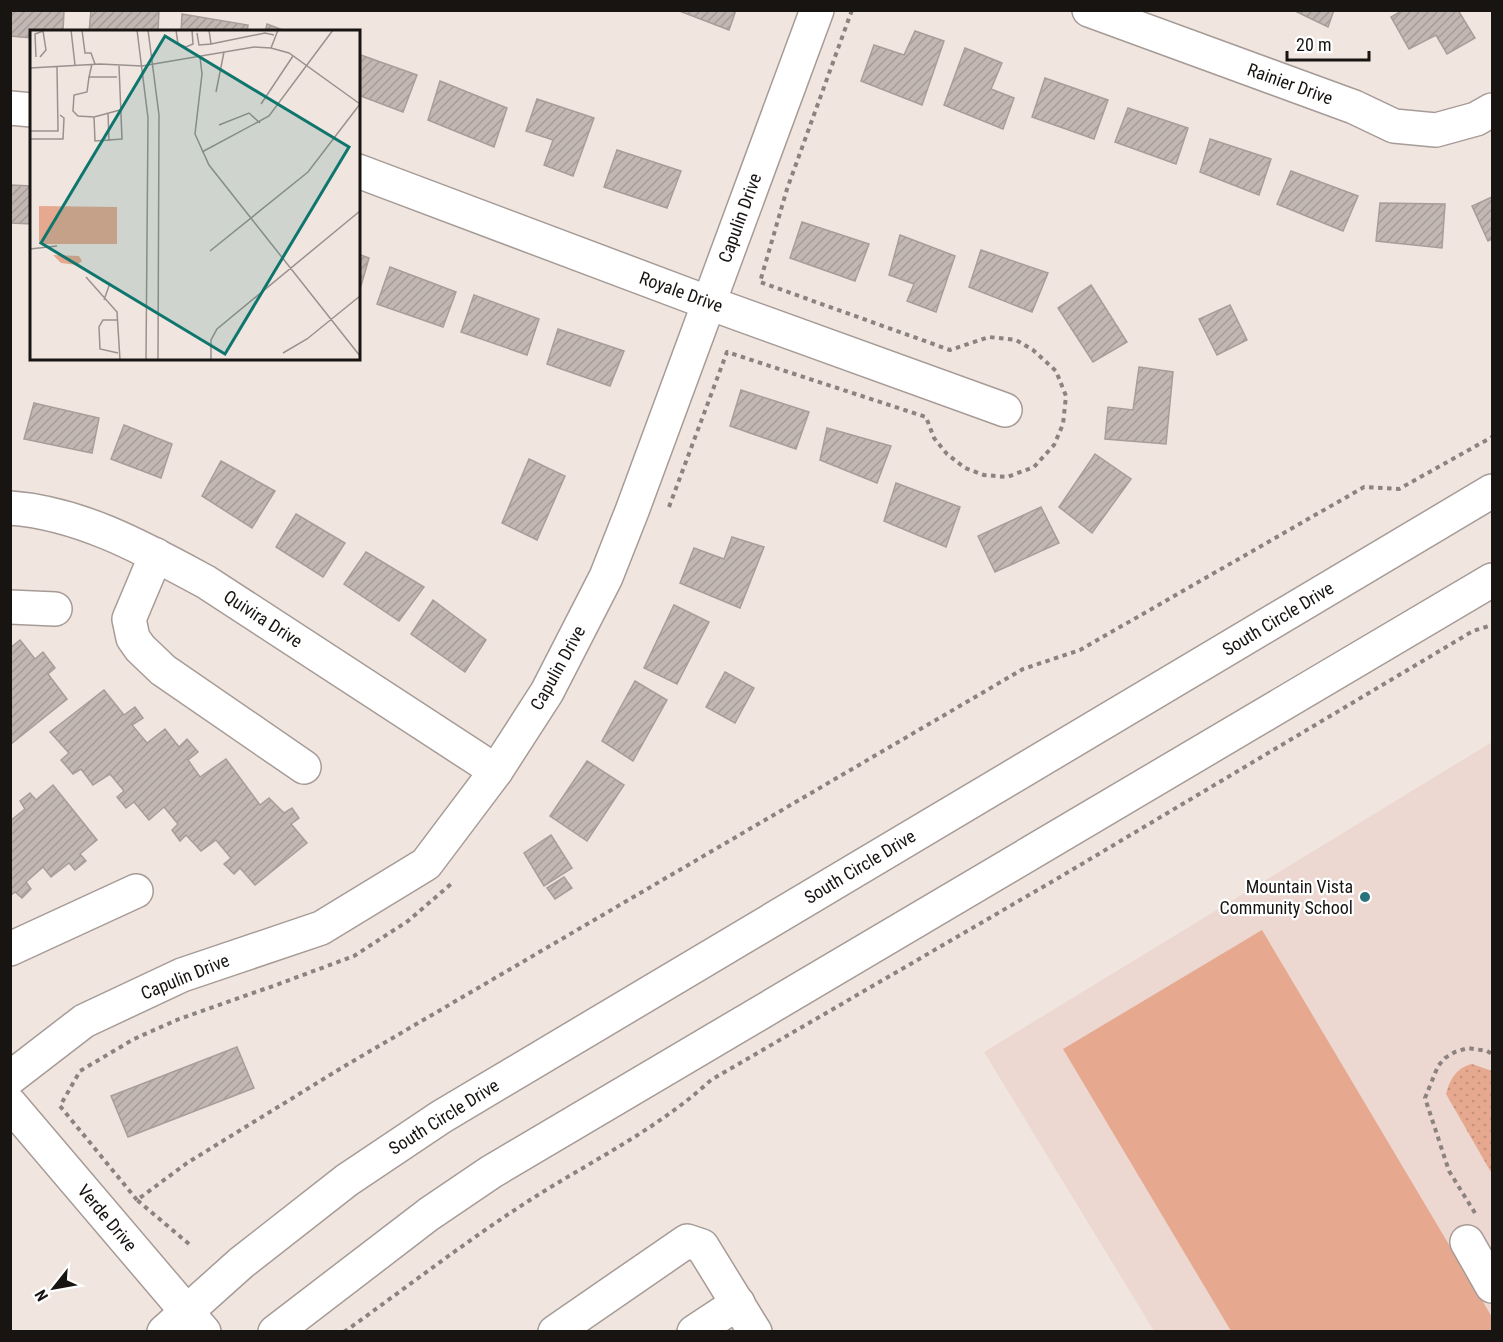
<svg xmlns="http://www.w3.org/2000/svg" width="1503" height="1342" viewBox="0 0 1503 1342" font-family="'Roboto Condensed',sans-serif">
	<defs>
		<pattern id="grass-dots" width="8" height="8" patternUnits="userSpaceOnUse" patternTransform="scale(1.5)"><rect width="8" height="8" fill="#e6a990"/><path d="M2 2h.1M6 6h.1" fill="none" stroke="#c5917b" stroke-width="1.8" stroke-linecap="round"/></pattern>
		<pattern id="building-hatch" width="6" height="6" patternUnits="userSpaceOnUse" patternTransform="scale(1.5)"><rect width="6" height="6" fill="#c2b7b2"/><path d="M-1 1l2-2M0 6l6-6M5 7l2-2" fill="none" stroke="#a69c98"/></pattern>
	</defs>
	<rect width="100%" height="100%" fill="#f1e5e0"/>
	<polygon fill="#ecd8d0" points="1492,742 1492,1331 1154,1331 984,1052"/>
	<path fill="url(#grass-dots)" d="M1472 1064 1492 1071V1174L1446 1094C1450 1079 1456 1068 1472 1064Z"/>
	<polygon fill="#e6a990" points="1262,930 1492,1317 1492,1331 1231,1331 1063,1049"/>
	<g fill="url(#building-hatch)" stroke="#a89d98" stroke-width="1.5">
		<polygon points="10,10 64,10 63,32 32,32 32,38 10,36"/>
		<polygon points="91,10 159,10 158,32 89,32"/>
		<polygon points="677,10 736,10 729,30"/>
		<polygon points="1293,10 1334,10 1328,27"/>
		<polygon points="1403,10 1458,10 1475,38 1447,54 1436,35 1409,49 1391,17"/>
		<polygon points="182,14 248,25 247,32 181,32"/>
		<polygon points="267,24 288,32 265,32"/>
		<polygon points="915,31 944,41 922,105 861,81 874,45 904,55"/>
		<polygon points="965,48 1002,63 991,89 1014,98 1003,129 944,105"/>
		<polygon points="358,54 417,75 403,112 358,95"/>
		<polygon points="1045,78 1108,100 1094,139 1032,117"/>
		<polygon points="440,81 507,108 494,147 428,120"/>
		<polygon points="537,99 594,118 573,176 544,165 553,140 526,131"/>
		<polygon points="1128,108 1188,128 1176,164 1115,142"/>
		<polygon points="1210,139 1271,159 1259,195 1200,172"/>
		<polygon points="617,150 681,171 667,208 604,187"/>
		<polygon points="1291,171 1358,196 1343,231 1277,204"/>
		<polygon points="10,185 32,186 32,224 10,223"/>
		<polygon points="1492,197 1492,239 1488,241 1472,206"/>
		<polygon points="1380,203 1445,204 1442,248 1376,241"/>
		<polygon points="802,222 869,244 855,281 790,258"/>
		<polygon points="900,235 955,256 936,312 907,301 914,284 889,275"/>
		<polygon points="981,250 1048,273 1032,312 969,287"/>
		<polygon points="358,254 369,258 359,293 358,293"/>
		<polygon points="390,267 456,292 443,327 377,304"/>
		<polygon points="1091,285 1127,342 1093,362 1058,308"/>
		<polygon points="474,295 539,319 527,355 461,332"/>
		<polygon points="1230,305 1247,340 1217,355 1199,319"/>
		<polygon points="558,329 624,351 610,386 547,364"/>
		<polygon points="1139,367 1173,372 1166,444 1105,439 1108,407 1133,410"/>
		<polygon points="741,390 809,412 796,449 730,426"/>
		<polygon points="34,403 99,418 92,453 24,439"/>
		<polygon points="124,425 172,444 161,478 111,459"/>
		<polygon points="827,428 891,446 877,483 820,460"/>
		<polygon points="1095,454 1131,479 1092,533 1059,507"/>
		<polygon points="529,459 565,476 537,540 502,523"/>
		<polygon points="221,461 275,491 252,528 202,496"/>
		<polygon points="896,483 960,507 946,547 884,521"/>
		<polygon points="1041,507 1059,543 995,572 978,536"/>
		<polygon points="296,514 345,543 323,577 276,547"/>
		<polygon points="732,537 764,547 740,608 680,583 694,548 724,559"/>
		<polygon points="366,552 424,587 399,621 344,584"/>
		<polygon points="433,600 486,640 465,672 411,634"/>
		<polygon points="674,605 709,622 677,684 644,668"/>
		<polygon points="20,640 35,659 43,652 55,668 48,674 67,699 11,744 10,648"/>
		<polygon points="725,672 754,688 735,723 706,707"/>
		<polygon points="635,681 667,700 633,761 602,741"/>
		<polygon points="104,690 124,715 135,707 143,718 132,725 147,743 165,729 179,747 187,739 198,752 188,760 200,777 226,759 260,805 269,798 284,813 292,808 299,818 291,824 307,843 255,885 240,868 234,874 224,864 231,858 216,840 201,851 186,835 180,841 172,830 178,824 164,807 149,820 134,802 126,808 117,797 124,791 110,774 93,785 81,769 73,774 61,760 69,753 50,732"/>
		<polygon points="587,761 624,785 587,841 550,816"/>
		<polygon points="53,785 97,840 80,854 86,861 75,870 69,863 51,877 43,867 26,882 31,889 22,898 15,892 10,896 10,821 25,809 20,801 30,793 36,800"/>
		<polygon points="551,835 572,868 544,886 524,853"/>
		<polygon points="564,877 572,888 555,899 547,888"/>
		<polygon points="237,1047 254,1088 128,1137 111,1096"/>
	</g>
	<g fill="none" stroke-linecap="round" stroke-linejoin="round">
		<g stroke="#a69b96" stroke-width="36">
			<g id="minor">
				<polyline points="1089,10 1354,107 1394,126 1436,130 1476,119 1492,110"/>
				<polyline points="10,108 32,110"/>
				<polyline points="358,171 709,303 1005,410"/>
				<path d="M10 508C81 513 145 549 206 582L496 771"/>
				<polyline points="156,555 129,619 133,638 140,648 163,670 304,767"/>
				<polyline points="10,607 55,609"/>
				<polyline points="10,949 136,891"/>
				<polyline points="10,1078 84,1021 182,975 321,928 426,864 496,771 547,692 606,577 632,511 817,10"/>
				<polyline points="10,1104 204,1332"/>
				<polyline points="1467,1242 1492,1286"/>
				<polyline points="555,1332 687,1241 702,1246 755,1332"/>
				<polyline points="694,1332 738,1303"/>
			</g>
		</g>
		<g stroke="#a69b96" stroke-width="36">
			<g id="major">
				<polyline points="164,1332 241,1263 347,1180 441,1117 1492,491"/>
				<polyline points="275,1332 429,1214 491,1172 1492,580"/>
			</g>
		</g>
		<g stroke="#8c8380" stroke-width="4" stroke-dasharray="4.5 4.5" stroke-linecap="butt">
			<polyline points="669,507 727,352 926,417 934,438 947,454 965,468 984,475 1007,477 1034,467 1054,445 1063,424 1066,396 1056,371 1033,350 1016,340 989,337 950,350 760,282 787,189 852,10"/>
			<polyline points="137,1200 60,1106 80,1071 134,1039 179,1019 276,985 354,956 408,921 451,884"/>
			<polyline points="1475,1213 1449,1171 1425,1098 1438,1066 1445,1058 1455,1052 1468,1048 1487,1051 1492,1054"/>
			<polyline points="189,1244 137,1200 187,1163 343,1067 1023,669 1080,650 1364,487 1399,489 1492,437"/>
			<path d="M344 1332C406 1288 466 1241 530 1200 591 1161 658 1129 711 1080L1060 877 1473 631 1492 625"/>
		</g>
		<use href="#minor" stroke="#fff" stroke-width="33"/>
		<use href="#major" stroke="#fff" stroke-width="33"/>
	</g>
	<circle fill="#2a737c" stroke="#fff" stroke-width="2" cx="1365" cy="897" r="6"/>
	<g text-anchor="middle" stroke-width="4.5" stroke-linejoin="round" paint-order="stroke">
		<g font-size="18" fill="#181412" stroke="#fff">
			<text transform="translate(1290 84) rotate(20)" y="6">Rainier Drive</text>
			<text transform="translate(740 218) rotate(-70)" y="6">Capulin Drive</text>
			<text transform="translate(681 292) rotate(20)" y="6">Royale Drive</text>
			<text transform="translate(263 619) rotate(33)" y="6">Quivira Drive</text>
			<text transform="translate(1278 619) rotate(-31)" y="6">South Circle Drive</text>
			<text transform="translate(558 668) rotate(-61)" y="6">Capulin Drive</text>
			<text transform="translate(860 867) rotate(-31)" y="6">South Circle Drive</text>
			<text transform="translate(185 977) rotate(-22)" y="6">Capulin Drive</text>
			<text transform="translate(444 1117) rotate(-32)" y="6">South Circle Drive</text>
			<text transform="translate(107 1218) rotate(50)" y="6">Verde Drive</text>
		</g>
		<g font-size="18" fill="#181412" stroke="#fff" text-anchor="end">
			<text x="1353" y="893">Mountain Vista<tspan x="1353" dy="21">Community School</tspan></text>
		</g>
	</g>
	<g transform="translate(30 30)">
		<rect width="330" height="330" fill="#f1e5e0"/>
		<path d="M23 225 49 226 52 231 47 235 31 233Z" fill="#e6a990"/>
		<path d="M9 176 87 177V214H9Z" fill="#e6a990"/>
		<path fill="none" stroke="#9a918e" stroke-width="1.5" d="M41 0 45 35M52 0 55 23H61L65 34M107 0 118 88 116 330M118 0 129 85 128 330M146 0 148 14 156 17 163 14 162 0M167 3 169 15 181 14 179 0M181 14 235 3 244 5M241 18 248 0M6 27 5 4 13 1 16 20 10 27M170 27 172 44 165 104 179 135 330 326M62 34 59 47H87M0 38 70 34 112 36 224 17 241 18 259 23 330 74M59 47 57 62 44 65 43 81 48 86 64 87 90 80M186 62 194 22M231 74 263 26M78 83 79 111M64 87 65 111 92 109 89 36M189 95 219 83 230 93M0 101H28L27 37M0 109H33L34 88 30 85M172 122 239 86 303 0M0 219 27 216M180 221 278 142 330 74M56 247 87 282 90 330M74 270 80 253M88 323 70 319 69 297 73 290H88M253 323 277 309 330 266M181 330V310L187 299 330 181"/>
		<path fill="#0f766e" fill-opacity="0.15" stroke="#0f766e" stroke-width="3" d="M135 6 319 117 195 324 11 213Z"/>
		<rect width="330" height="330" fill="none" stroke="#181412" stroke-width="3"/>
	</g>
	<rect width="1503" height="1342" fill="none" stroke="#181412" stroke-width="24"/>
	<g transform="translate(54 1288) rotate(239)" stroke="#ffffff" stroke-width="4.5" paint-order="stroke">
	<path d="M0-4.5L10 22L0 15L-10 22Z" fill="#181412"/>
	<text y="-9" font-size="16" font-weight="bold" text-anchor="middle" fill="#181412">N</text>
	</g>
	<path d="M1287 51v9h82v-9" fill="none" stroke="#181412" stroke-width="3"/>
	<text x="1296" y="51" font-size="18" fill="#181412" stroke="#ffffff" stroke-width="4.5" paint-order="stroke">20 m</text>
</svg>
